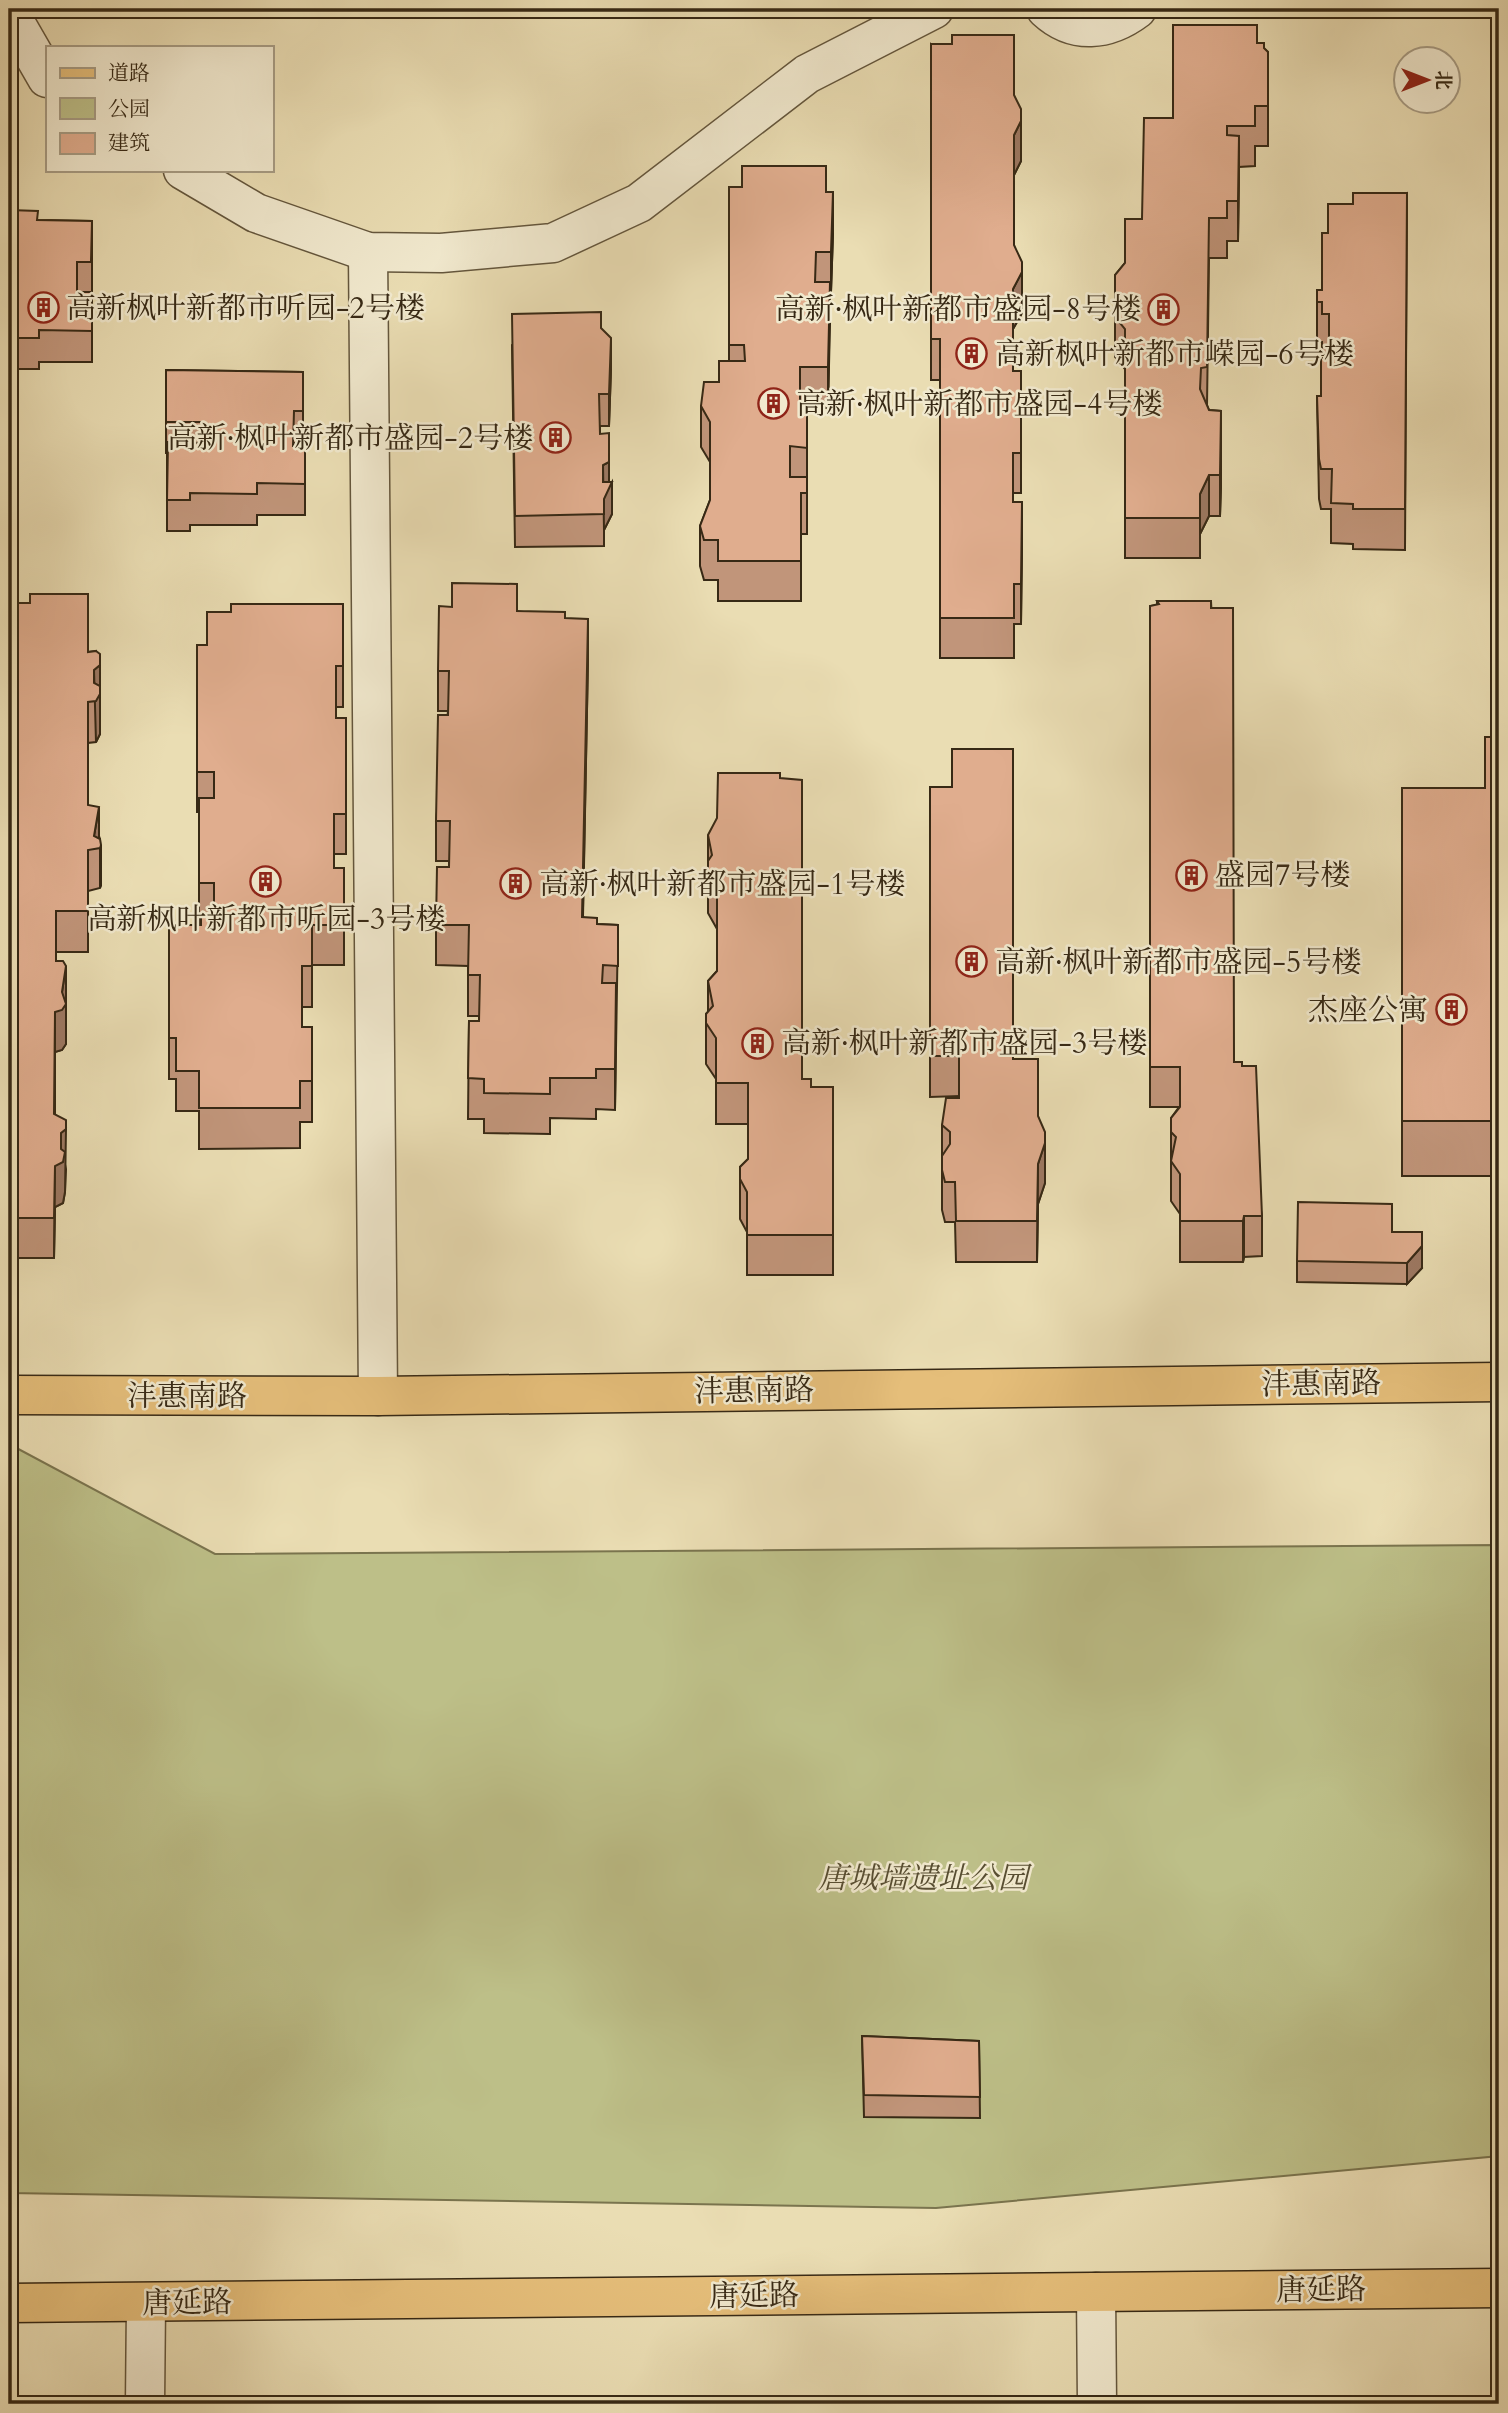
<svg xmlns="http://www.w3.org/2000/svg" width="1508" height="2413" viewBox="0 0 1508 2413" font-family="Cardo,'Noto Serif SC',serif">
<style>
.green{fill:#bdbf88;stroke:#7a744e;stroke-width:2}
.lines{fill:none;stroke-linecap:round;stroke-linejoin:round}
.street-casing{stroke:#64563c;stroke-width:41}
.primary-casing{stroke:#372915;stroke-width:41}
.street{stroke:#f1e9ce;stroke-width:38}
.primary{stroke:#e5be7a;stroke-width:38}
.wall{fill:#c1957a;stroke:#372915;stroke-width:2}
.shaded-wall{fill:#9d7963;stroke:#372915;stroke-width:2}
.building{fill:#e0ad8e;stroke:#372915;stroke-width:2}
.labels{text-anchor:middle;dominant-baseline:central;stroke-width:5;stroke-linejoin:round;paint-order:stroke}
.poi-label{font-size:30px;fill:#372915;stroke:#f1e9ce;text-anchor:start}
.street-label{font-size:30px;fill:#372915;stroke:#f1e9ce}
.park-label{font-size:30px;font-style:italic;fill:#584e32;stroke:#f1e9ce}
</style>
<rect width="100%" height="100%" fill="#eaddb3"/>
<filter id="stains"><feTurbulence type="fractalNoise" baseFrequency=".00286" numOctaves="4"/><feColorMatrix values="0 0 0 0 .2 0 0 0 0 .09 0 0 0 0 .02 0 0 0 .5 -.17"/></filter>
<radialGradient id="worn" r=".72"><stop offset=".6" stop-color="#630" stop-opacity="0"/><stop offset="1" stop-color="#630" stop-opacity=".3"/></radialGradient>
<path class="green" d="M9 1444 215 1554 1499 1545V2156L936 2208 9 2193Z"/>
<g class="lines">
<defs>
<g id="street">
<path d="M1046 9C1074 35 1108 31 1137 9"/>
<path d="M9 12 47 78"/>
<path d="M183 170 256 213 368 252 441 253 553 243 639 203 807 74 934 9"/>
<path d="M368 252 378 1396"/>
<path d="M1096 2292 1097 2404"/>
<path d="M145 2404 146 2304"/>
</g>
<g id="primary">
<path d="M9 1395 378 1396 1499 1382"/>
<path d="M9 2303 1499 2288"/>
</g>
</defs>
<use href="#street" class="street-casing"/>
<use href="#primary" class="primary-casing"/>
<use href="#street" class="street"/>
<use href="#primary" class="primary"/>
</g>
<g class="wall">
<path d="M1257 43 1268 52V146H1255V166L1239 167 1238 241H1227V258H1209L1207 405 1209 410 1221 411V485L1220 516H1209L1200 534V558H1125V369L1115 357V275L1125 263 1142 219 1173 118Z"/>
<path d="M931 44 1014 95 1021 161 1014 175V245L1022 313 1013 329V371H1021V493H1013V502L1022 542 1021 624H1014V658H940V380H931Z"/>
<path d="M729 187 826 192 833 233 831 292H830L828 408H800V415H807V534H801V601H718V580H704L700 566V526L710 500V462L701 447V406L719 382 729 361Z"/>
<path d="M1407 193 1405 550 1353 549V544L1331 543V509H1321L1319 499 1317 396H1321L1329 355H1322V342H1317V290H1322L1328 233 1353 204Z"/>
<path d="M9 210 38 220 92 221V362H39V369H9Z"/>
<path d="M601 328 611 369 609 426H600V434L609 482 612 514 604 530V546L515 547 512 345Z"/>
<path d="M166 370 303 372V443H294V446H305V515H257V525H190V531H167V453H166Z"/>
<path d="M1499 552V1176H1402V788H1485L1499 737Z"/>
<path d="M1157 601H1211L1234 1062 1262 1216V1256L1244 1257 1243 1262H1180V1214L1171 1201V1118L1179 1107H1150V606L1157 605Z"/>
<path d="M9 603 88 652 96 651 100 734 96 742 88 743V805L100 839 101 885 100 888 88 891V952H56V961L66 1044 62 1050 55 1052V1115L66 1169 65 1192 63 1203 55 1207 54 1258H9Z"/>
<path d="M343 604V707H336V718H346V854H334V868H344V965H312V1007H302V1027H312V1122H300V1148L199 1149V1111H176V1079H169V925H201V923H199V812H197V645H207L231 612Z"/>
<path d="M517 611 565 618 588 659 583 917 597 924 618 925 615 1110 596 1109V1119L550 1118V1134L484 1133V1119H468L469 1021H479V1016H468V966L436 965V925L449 867V861H436V821L448 711H438V671Z"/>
<path d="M930 787 1013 1059 1038 1116 1045 1183 1038 1204 1037 1262H956L955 1222H945L942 1210V1125L959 1096 930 1097Z"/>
<path d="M708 835 802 1079 811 1087H833V1275H747V1232L740 1219V1167L748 1159V1124H716V1079L706 1064V1014L708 1012V981L717 971V929L708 913Z"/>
<path d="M1392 1232 1422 1268 1407 1284 1297 1282V1261Z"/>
<path d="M862 2036 979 2041 980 2118 864 2117Z"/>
</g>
<g class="shaded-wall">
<path d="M1021 121V161L1014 175V135Z"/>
<path d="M1239 136V176L1238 241V201Z"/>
<path d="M833 192V233L831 292V252Z"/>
<path d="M1022 272V313L1013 329V289Z"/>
<path d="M830 282V323L828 408V367Z"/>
<path d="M611 338V369L609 426V394Z"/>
<path d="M1221 444V485L1220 516V475Z"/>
<path d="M609 462V487L612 482V514L604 530 603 465Z"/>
<path d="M1209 475V516L1200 534V494Z"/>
<path d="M1022 502V542L1021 624V584Z"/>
<path d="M588 619V659L582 958V917Z"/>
<path d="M100 665V734L96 742 94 670Z"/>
<path d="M99 807V848L94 836Z"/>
<path d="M101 845V885L100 888V848Z"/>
<path d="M66 966V1044L62 1050 55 1052V1012L62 992Z"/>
<path d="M616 983V1023L615 1110V1069Z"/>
<path d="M66 1129 65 1192 63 1203 55 1207 54 1258 55 1166 61 1133Z"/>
<path d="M1045 1143V1183L1038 1204 1037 1262 1038 1164Z"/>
<path d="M1244 1216V1257L1243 1262V1221Z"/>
<path d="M1422 1246V1268L1407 1284V1263Z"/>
</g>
<g class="building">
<path d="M1173 25H1257V43H1264V48L1268 52V106H1255V126H1227V135L1239 136 1238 201H1227V218H1209L1207 367 1201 368 1200 389 1209 410 1221 411 1220 475H1209L1200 494V518H1125V329L1115 317V275L1125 263V219H1142L1144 118H1173Z"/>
<path d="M952 35H1014V95L1021 109V121L1014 135V245L1022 262V272L1013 289V371H1021V453H1013V502H1022L1021 584H1014V618H940V339H931V44H952Z"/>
<path d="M742 166H826V192H833L831 252H816L815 282H830L828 367H800V415H807V448L790 446V477H807V493H801V561H718V540H704L700 526 710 500V422L701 406 704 382H719V361H745L744 345H729V187H742Z"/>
<path d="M1353 193H1407L1405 509H1353V504L1331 503 1332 469H1321L1319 459 1317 396H1321V358H1329V314H1322V302H1317V290H1322V233H1328V204H1353Z"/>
<path d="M9 210 38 211 37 220 92 221 91 262H77V292H92V331L39 330V338H9Z"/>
<path d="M601 312V328L611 338 609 394H599L600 434 609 433V462L603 465V482H612L604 499V514L515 516 512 314Z"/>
<path d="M166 370 303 372V411H294L293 446H305V484L257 483V494L190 493V500H167L168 442 203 443V422H166Z"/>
<path d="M1499 552V1121H1402V788H1485V737H1499Z"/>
<path d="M452 583 517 584V611L565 612V618L588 619 582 917 597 918V924L618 925V966L603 965 602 983H616L615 1069H596V1078H550V1094L484 1093V1079L468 1078 469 1021H479L480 975H468L469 925H436L437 867H449L450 821H436L438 715H448L449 671H438L439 606 452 607Z"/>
<path d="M30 594H88V652L96 651 100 654V665L94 670V683L100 686V694L96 701 88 702V805L99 807 94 836 100 839 101 845 100 848 88 850V911H56V961H63L66 966 62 992 66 1004 62 1010 55 1012 54 1114 66 1120V1129L61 1133V1149L65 1152 63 1162 55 1166 54 1218H9V904H11V873H9V603H30Z"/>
<path d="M1157 601H1211V608H1233L1234 1062H1242V1066H1256L1262 1216H1244L1243 1221H1180V1174L1171 1161 1176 1137 1171 1132V1118L1180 1107V1067H1150V606L1159 604Z"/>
<path d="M231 604H343V666H336V718H346V814H334V868H344V925H312V966H302V1027H312V1081H300V1108H199V1071H176V1038H169V925H201V916H214V883H199V798H214V772H197V645H207V612H231Z"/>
<path d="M952 749H1013V1059H1038V1116L1045 1132V1143L1038 1164 1037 1221H956L955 1182H945L942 1170V1156L950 1144V1132L942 1125 946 1098H959V1056H930V787H952Z"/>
<path d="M718 773H780V778L802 780V1079H811V1087H833V1235H747V1192L740 1179V1167L748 1159V1083H716V1038L706 1023V1014L713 1006 708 981 717 971V889L708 872V861L712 855 708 835 717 818Z"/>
<path d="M1298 1202 1392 1204V1232H1422V1246L1407 1263 1297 1261Z"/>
<path d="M862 2036 979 2041 980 2097 864 2095Z"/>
</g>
<defs>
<symbol id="building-ring" viewBox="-11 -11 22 22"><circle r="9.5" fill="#f1e9ce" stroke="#8f2418" stroke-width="1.5"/><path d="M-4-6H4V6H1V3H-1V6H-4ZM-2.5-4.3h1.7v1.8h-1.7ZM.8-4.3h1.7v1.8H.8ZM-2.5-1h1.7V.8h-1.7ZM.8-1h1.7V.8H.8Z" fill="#8f2418"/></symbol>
</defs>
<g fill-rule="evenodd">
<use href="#building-ring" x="26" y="290" width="35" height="35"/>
<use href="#building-ring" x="1146" y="292" width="35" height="35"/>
<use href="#building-ring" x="954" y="336" width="35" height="35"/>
<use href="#building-ring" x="756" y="386" width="35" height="35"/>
<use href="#building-ring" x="538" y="420" width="35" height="35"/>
<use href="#building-ring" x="1174" y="858" width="35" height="35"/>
<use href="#building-ring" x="248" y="864" width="35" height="35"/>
<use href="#building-ring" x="498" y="866" width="35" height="35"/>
<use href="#building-ring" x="954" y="944" width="35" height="35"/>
<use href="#building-ring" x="1434" y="992" width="35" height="35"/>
<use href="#building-ring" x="740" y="1026" width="35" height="35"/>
</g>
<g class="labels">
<g class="poi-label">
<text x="66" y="308">高新枫叶新都市听园-2号楼</text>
<text x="1141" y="309" text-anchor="end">高新·枫叶新都市盛园-8号楼</text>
<text x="995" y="354">高新枫叶新都市嵘园-6号楼</text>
<text x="796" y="404">高新·枫叶新都市盛园-4号楼</text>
<text x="533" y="438" text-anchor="end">高新·枫叶新都市盛园-2号楼</text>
<text x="1215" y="875">盛园7号楼</text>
<text x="539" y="884">高新·枫叶新都市盛园-1号楼</text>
<text x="266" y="919" text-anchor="middle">高新枫叶新都市听园-3号楼</text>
<text x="995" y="962">高新·枫叶新都市盛园-5号楼</text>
<text x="1428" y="1010" text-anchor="end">杰座公寓</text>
<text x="781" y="1043">高新·枫叶新都市盛园-3号楼</text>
</g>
<g class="street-label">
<text transform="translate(1321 1384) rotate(-1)">沣惠南路</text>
<text transform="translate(754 1391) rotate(-1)">沣惠南路</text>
<text x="187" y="1396">沣惠南路</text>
<text transform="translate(1321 2290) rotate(-1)">唐延路</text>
<text transform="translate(754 2296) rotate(-1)">唐延路</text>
<text transform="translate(187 2303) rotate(-1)">唐延路</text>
</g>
<g class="park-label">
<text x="923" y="1878">唐城墙遗址公园</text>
</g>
</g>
<rect width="1508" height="2413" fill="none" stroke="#eaddb3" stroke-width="35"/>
<rect x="10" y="10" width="1487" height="2392" fill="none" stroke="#372915" stroke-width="3.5"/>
<rect x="18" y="18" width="1473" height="2378" fill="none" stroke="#372915" stroke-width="2"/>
<rect x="46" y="46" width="228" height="126" fill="#f1e9ce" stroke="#a79c84" stroke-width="2"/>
<rect x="60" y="68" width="35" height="10" fill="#e5be7a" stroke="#a79c84" stroke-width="2"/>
<text x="108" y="80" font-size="21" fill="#372915">道路</text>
<rect x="60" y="98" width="35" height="21" fill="#bdbf88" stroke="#a79c84" stroke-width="2"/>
<text x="108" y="116" font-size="21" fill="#372915">公园</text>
<rect x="60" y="133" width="35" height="21" fill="#e0ad8e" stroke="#a79c84" stroke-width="2"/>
<text x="108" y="150" font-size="21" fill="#372915">建筑</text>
<g transform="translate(1427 80) rotate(90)"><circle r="33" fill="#f1e9ce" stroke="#a79c84" stroke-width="2"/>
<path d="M0-5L12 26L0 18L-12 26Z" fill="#8f2418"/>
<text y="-10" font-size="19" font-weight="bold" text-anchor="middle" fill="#372915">北</text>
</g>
<rect width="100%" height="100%" filter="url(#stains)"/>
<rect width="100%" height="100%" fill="url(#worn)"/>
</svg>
